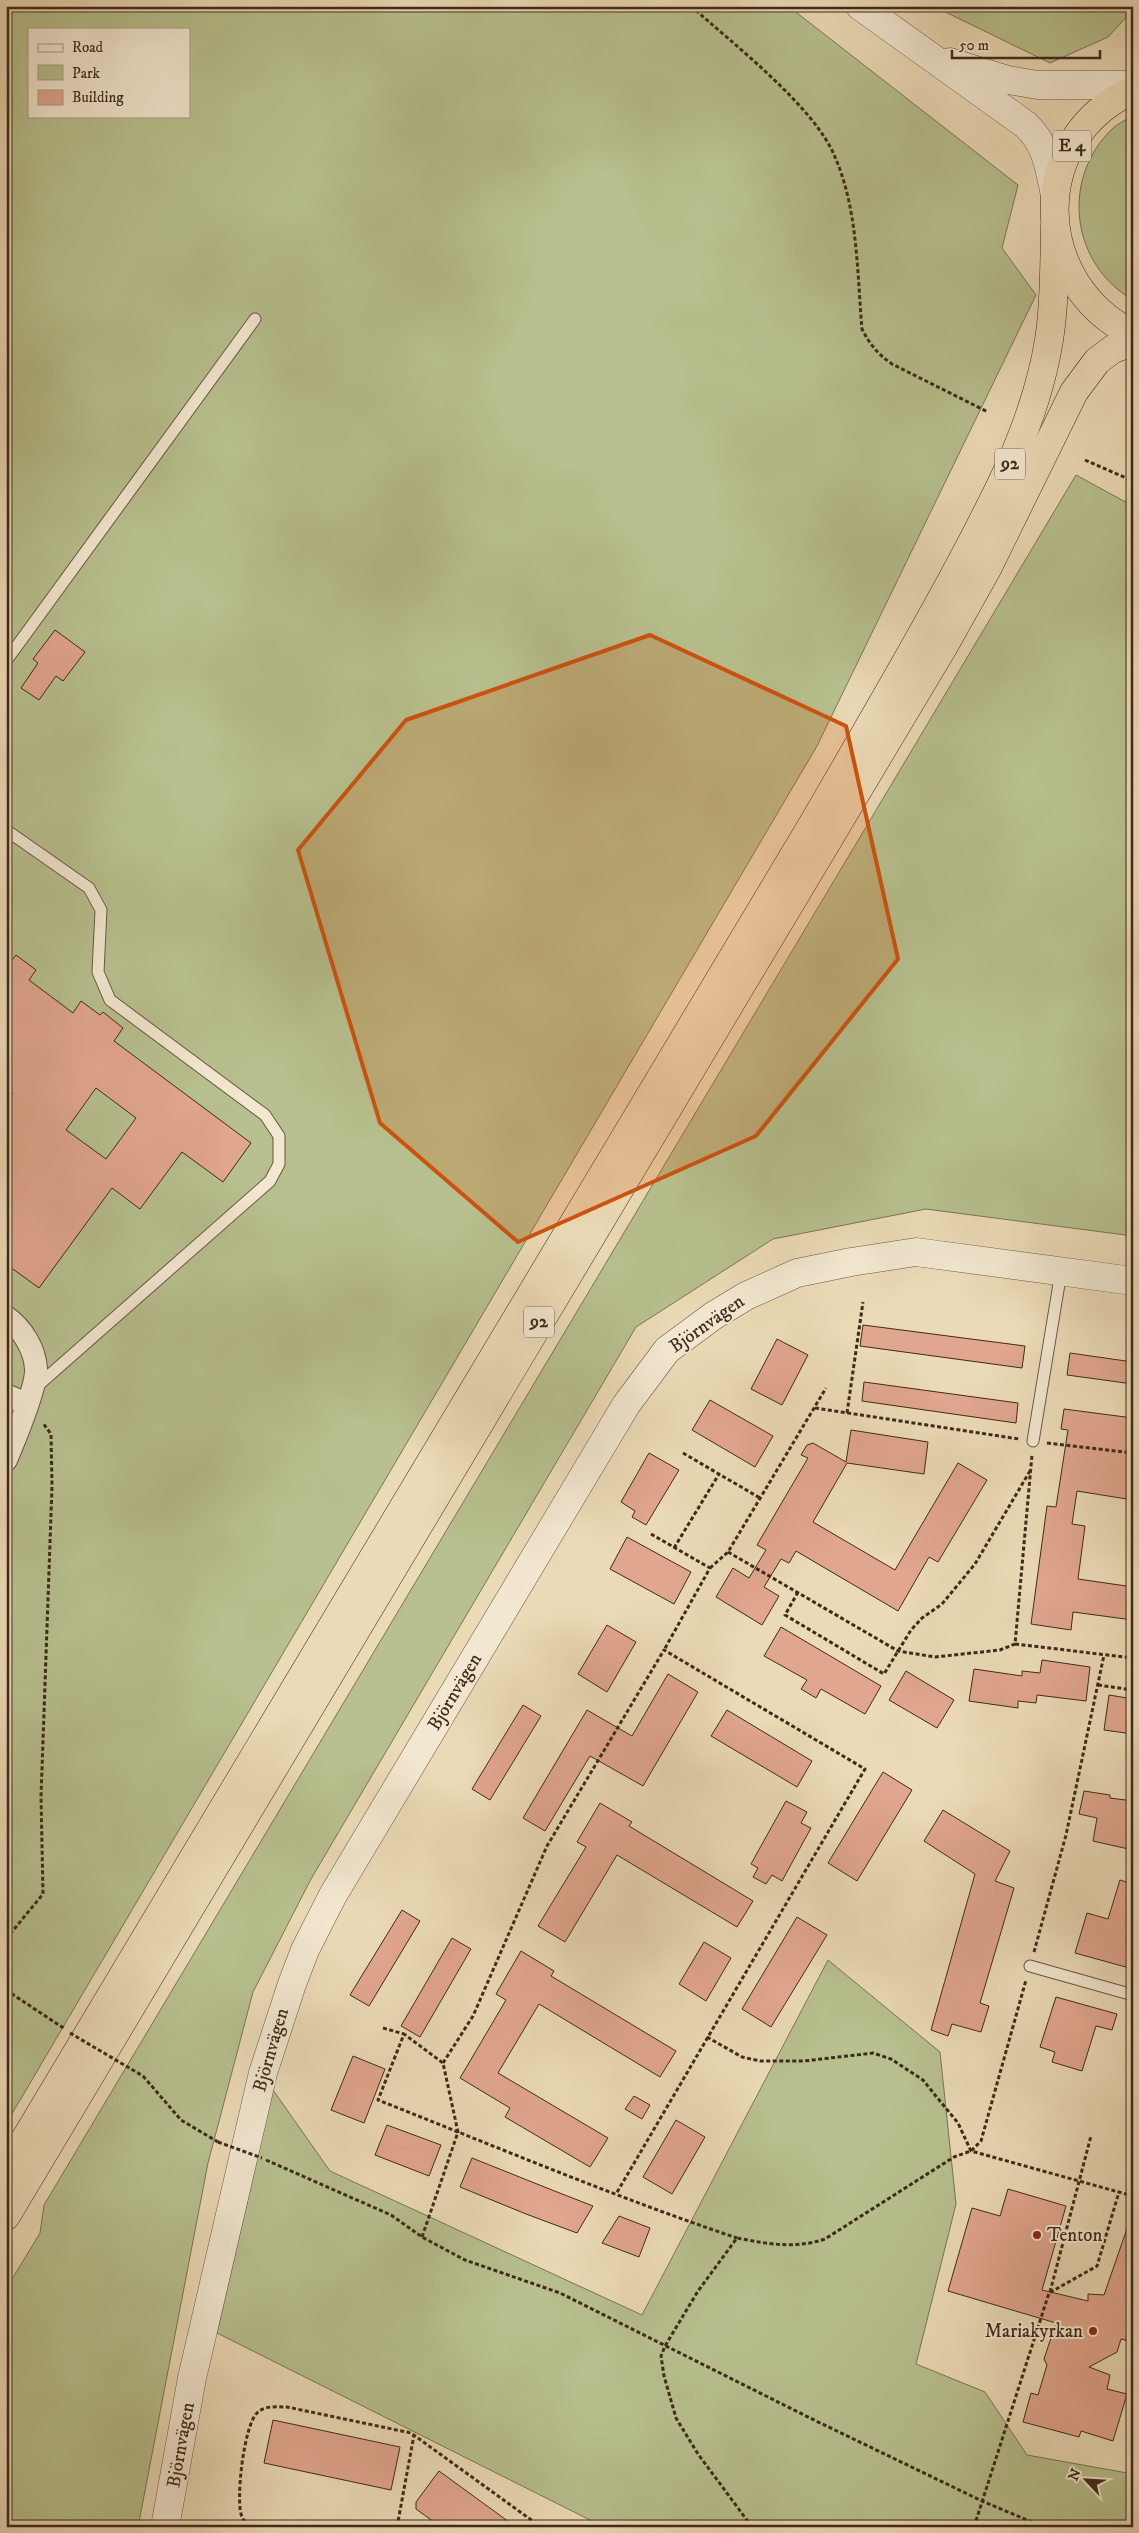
<svg xmlns="http://www.w3.org/2000/svg" width="1139" height="2533" viewBox="0 0 1139 2533" font-family="'IM FELL DW Pica',serif">
<style>
.green{fill:#b7c08e;stroke:#7a7554;fill-rule:evenodd}
.building{fill:#e1a68e;stroke:#3e2a1a;fill-rule:evenodd}
.lines{fill:none;stroke-linecap:round;stroke-linejoin:round}
.service-casing{stroke:#695641;stroke-width:13}
.minor-casing{stroke:#695641;stroke-width:24}
.tertiary-casing{stroke:#695641;stroke-width:29}
.trunk-casing{stroke:#3e2a1a;stroke-width:29}
.path{stroke:#3e2a1a;stroke-width:3;stroke-dasharray:4 2.5;stroke-linecap:butt}
.service{stroke:#f2e7d0;stroke-width:11}
.minor{stroke:#f2e7d0;stroke-width:22}
.tertiary{stroke:#f2e7d0;stroke-width:28}
.trunk{stroke:#ebdab6;stroke-width:28}
.path-bridge{stroke:#3e2a1a;stroke-width:3;stroke-dasharray:4 2.5;stroke-linecap:butt}
.marked{fill:#ce520e;fill-opacity:0.2;stroke:#ce520e;stroke-width:4;stroke-linejoin:round}
.poi-dot{fill:#8f2418;stroke:#f2e7d0;stroke-width:2}
.labels{text-anchor:middle;dominant-baseline:central;stroke-width:4;stroke-linejoin:round;paint-order:stroke}
.shield{fill:#f2e7d0;stroke:#746351;stroke-width:1}
.shield-label{font-size:18px;font-weight:bold;fill:#3e2a1a}
.street-label{font-size:19px;fill:#3e2a1a;stroke:#f2e7d0}
.poi-label{font-size:19px;fill:#3e2a1a;stroke:#f2e7d0;text-anchor:start}
</style>
<rect width="100%" height="100%" fill="#ebdab6"/>
<filter id="stains"><feTurbulence type="fractalNoise" baseFrequency=".004" numOctaves="4"/><feColorMatrix values="0 0 0 0 .2 0 0 0 0 .09 0 0 0 0 .02 0 0 0 .5 -.17"/></filter>
<radialGradient id="worn" r=".72"><stop offset=".6" stop-color="#630" stop-opacity="0"/><stop offset="1" stop-color="#630" stop-opacity=".3"/></radialGradient>
<g class="green">
<path d="M6 6H788L1018 185 1002 248 1036 295 817 746 6 2124ZM29 29H189V116H29Z"/>
<path d="M933 6H1133V10L1108 37 1050 63Z"/>
<path d="M1133 115V300C1072 265 1060 181 1111 130 1117 124 1126 120 1133 115Z"/>
<path d="M1076 475 1133 506V1236L926 1209 773 1239 636 1327 311 1879 253 1992 208 2163 138 2527H6V2289L40 2233 44 2205Z"/>
<path d="M828 1960 940 2052 956 2204 916 2364 985 2392 1027 2455 1133 2474V2509L1128 2527H604L217 2333 273 2090 330 2171 642 2315Z"/>
</g>
<g class="building">
<path d="M55 630 85 652 63 681 56 676 39 700 21 688 38 663 33 659Z"/>
<path d="M16 955 36 970 29 980 73 1013 81 1001 100 1015 103 1012 123 1028 114 1041 251 1143 223 1182 182 1152 140 1209 112 1188 39 1288 6 1264V1102L13 1093 6 1089V968ZM96 1088 136 1118 106 1159 66 1130Z"/>
<path d="M863 1325 1025 1346 1022 1368 860 1346Z"/>
<path d="M777 1339 808 1355 782 1405 751 1389Z"/>
<path d="M1070 1353 1133 1362V1384L1067 1375Z"/>
<path d="M864 1382 1018 1403 1016 1423 862 1401Z"/>
<path d="M710 1400 773 1436 755 1467 692 1430Z"/>
<path d="M1064 1409 1133 1418V1500L1077 1491 1072 1524 1085 1526 1078 1579 1133 1587V1620L1073 1612 1071 1630 1031 1624 1047 1506 1056 1507 1068 1430 1061 1429Z"/>
<path d="M851 1430 928 1442 924 1474 847 1463 813 1522 895 1570 958 1463 987 1480 938 1562 929 1557 898 1611 796 1551 789 1563 781 1559 764 1587 779 1596 762 1625 716 1597 733 1568 749 1578 766 1550 757 1545 808 1458 801 1455 807 1445 813 1443 846 1462Z"/>
<path d="M649 1453 679 1470 646 1525 632 1517 635 1511 621 1502Z"/>
<path d="M627 1537 691 1572 674 1604 610 1569Z"/>
<path d="M607 1625 636 1642 607 1692 578 1674Z"/>
<path d="M781 1627 881 1686 865 1714 821 1689 816 1698 801 1689 807 1680 764 1656Z"/>
<path d="M1042 1660 1090 1667 1086 1701 1037 1695 1036 1703 1018 1701V1708L969 1701 974 1669 1022 1676V1671L1040 1673Z"/>
<path d="M906 1671 954 1700 937 1728 889 1700Z"/>
<path d="M668 1674 698 1692 643 1786 590 1756 545 1831 523 1818 587 1710 632 1736Z"/>
<path d="M1109 1695 1133 1699V1734L1104 1730Z"/>
<path d="M523 1705 541 1716 490 1800 472 1789Z"/>
<path d="M727 1710 812 1761 797 1787 711 1736Z"/>
<path d="M883 1772 912 1790 857 1881 828 1863Z"/>
<path d="M1084 1791 1110 1795V1798L1133 1801V1850L1093 1841 1097 1818 1079 1814Z"/>
<path d="M786 1801 807 1812 801 1823 811 1828 782 1881 772 1875 766 1884 753 1877 758 1868 751 1864Z"/>
<path d="M600 1803 632 1822 629 1826 753 1901 737 1927 617 1855 565 1942 538 1926 586 1847 577 1842Z"/>
<path d="M943 1810 1010 1851 995 1881 1014 1888 980 2003 989 2006 981 2032 952 2024 948 2036 931 2030 975 1874 924 1841Z"/>
<path d="M1120 1880 1133 1884V1969L1075 1953 1087 1913 1108 1919Z"/>
<path d="M402 1910 420 1921 369 2006 350 1995Z"/>
<path d="M797 1917 827 1935 771 2027 742 2009Z"/>
<path d="M452 1938 471 1949 420 2037 401 2026Z"/>
<path d="M704 1942 731 1958 706 2001 679 1984Z"/>
<path d="M521 1951 554 1971 551 1976 676 2051 660 2077 539 2004 498 2073 608 2138 590 2167 505 2117 510 2108 460 2078 506 2000 496 1994Z"/>
<path d="M1056 1997 1117 2014 1112 2030 1096 2026 1082 2071 1052 2062 1055 2052 1040 2047Z"/>
<path d="M353 2056 385 2069 364 2123 331 2110Z"/>
<path d="M634 2096 650 2105 642 2119 625 2109Z"/>
<path d="M676 2120 705 2137 672 2194 643 2177Z"/>
<path d="M387 2125 441 2145 429 2176 375 2155Z"/>
<path d="M472 2158 552 2190 593 2206 577 2233 526 2214 460 2187Z"/>
<path d="M1008 2189 1066 2206 1042 2290 1088 2301V2294L1104 2295 1130 2220 1133 2221V2342L1121 2339 1117 2352 1089 2367 1110 2375 1107 2389 1127 2394 1113 2441 1081 2431 1079 2437 1023 2422 1031 2393 1038 2395 1047 2365 1044 2359 1056 2323 948 2291 972 2208 1000 2216Z"/>
<path d="M619 2216 650 2228 639 2257 602 2243Z"/>
<path d="M273 2420 400 2447 391 2490 264 2463Z"/>
<path d="M439 2471 516 2527H441L416 2509V2502Z"/>
</g>
<g class="lines">
<defs>
<g id="service">
<path d="M6 661 255 319"/>
<path d="M6 830 89 888 101 910 98 972 110 1000 265 1115 279 1136V1164L270 1181 36 1387"/>
<path d="M1033 1441 1061 1272"/>
<path d="M1030 1966 1133 1995"/>
</g>
<g id="minor">
<path d="M6 1317C22 1328 35 1349 36 1369 37 1386 14 1441 6 1460"/>
<path d="M6 1395 26 1404"/>
</g>
<g id="tertiary">
<path d="M860 6 1026 125C1047 145 1049 168 1055 195"/>
<path d="M950 62 1008 80 1038 85H1133"/>
<path d="M165 2527 192 2378 263 2073 292 1984 305 1950 333 1895 626 1405 667 1350 713 1316 746 1296 797 1273 851 1262 916 1252 1133 1281"/>
</g>
<g id="trunk">
<path d="M1133 90C1026 138 1031 284 1133 334"/>
<path d="M6 2171 808 832C855 751 903 670 948 587 990 509 1035 428 1049 340 1055 303 1054 264 1055 227"/>
<path d="M6 2216 945 644 987 569 1074 392 1097 361 1113 349 1133 342"/>
</g>
</defs>
<use href="#service" class="service-casing"/>
<use href="#minor" class="minor-casing"/>
<use href="#tertiary" class="tertiary-casing"/>
<use href="#trunk" class="trunk-casing"/>
<g class="path">
<path d="M691 6C732 43 815 107 835 157 858 210 857 272 862 329 870 345 878 354 892 364L988 412"/>
<path d="M1085 460 1133 481"/>
<path d="M815 1408 1019 1439"/>
<path d="M847 1413 863 1302"/>
<path d="M1047 1443 1133 1453"/>
<path d="M683 1453 760 1498"/>
<path d="M651 1534 710 1568 664 1650"/>
<path d="M674 1548 719 1474"/>
<path d="M728 1552 898 1651 935 1657 1000 1650 1015 1644 1032 1455"/>
<path d="M710 1568 728 1552 826 1388"/>
<path d="M798 1592 785 1615 884 1674 911 1630 922 1618 942 1604 975 1564 1030 1471"/>
<path d="M1015 1644 1133 1658"/>
<path d="M1098 1685 1133 1690"/>
<path d="M6 1939 43 1894 41 1797 52 1486 51 1434 43 1423"/>
<path d="M1034 1952 1066 1835 1104 1655"/>
<path d="M6 1990 65 2029"/>
<path d="M383 2028 404 2034"/>
<path d="M707 2037 742 2057 760 2061H804L873 2053 891 2059 923 2080 935 2095 958 2123 971 2151 1133 2196"/>
<path d="M443 2063 473 2016 547 1846 664 1650 865 1769 616 2194"/>
<path d="M143 2076 181 2120 218 2142"/>
<path d="M266 2160 391 2215 422 2237 465 2260 560 2293 810 2418 982 2501 1044 2527"/>
<path d="M422 2237 458 2132 443 2063 404 2034 378 2100C497 2147 615 2197 737 2238"/>
<path d="M1050 2292 1091 2136"/>
<path d="M249 2527C247 2524 244 2521 242 2517 235 2502 244 2425 257 2413 265 2405 277 2407 287 2407L411 2433 541 2527"/>
<path d="M397 2527 414 2435"/>
<path d="M752 2527 698 2454 676 2418 664 2376 661 2356 665 2346 698 2291 737 2238C768 2244 795 2249 825 2239L954 2157 971 2151 981 2141 1026 1980"/>
<path d="M974 2527 1049 2293 1097 2266 1119 2192"/>
</g>
<use href="#service" class="service"/>
<use href="#minor" class="minor"/>
<use href="#tertiary" class="tertiary"/>
<use href="#trunk" class="trunk"/>
<g class="path-bridge">
<path d="M70 2033 143 2076"/>
<path d="M218 2142 262 2158"/>
</g>
</g>
<path class="marked" d="M650 635 846 726 898 959 756 1136 518 1242 380 1123 298 850 406 720Z"/>
<g class="poi-dot">
<circle cx="1037" cy="2235" r="5"/>
<circle cx="1093" cy="2331" r="5"/>
</g>
<g class="labels">
<g class="shield">
<rect x="1053" y="130.5" width="38" height="31" rx="4"/>
<rect x="995" y="448.5" width="30" height="31" rx="4"/>
<rect x="524" y="1306.5" width="30" height="31" rx="4"/>
</g>
<g class="shield-label">
<text x="1072" y="146">E 4</text>
<text x="1010" y="464">92</text>
<text x="539" y="1322">92</text>
</g>
<g class="street-label">
<text transform="translate(707 1324) rotate(-35)">Björnvägen</text>
<text transform="translate(455 1692) rotate(-59)">Björnvägen</text>
<text transform="translate(271 2050) rotate(-74)">Björnvägen</text>
<text transform="translate(181 2445) rotate(-80)">Björnvägen</text>
</g>
<g class="poi-label">
<text x="1047" y="2235">Tenton</text>
<text x="1083" y="2331" text-anchor="end">Mariakyrkan</text>
</g>
</g>
<rect width="1139" height="2533" fill="none" stroke="#ebdab6" stroke-width="25"/>
<rect x="8" y="8" width="1124" height="2518" fill="none" stroke="#3e2a1a" stroke-width="2.5"/>
<rect x="12" y="12" width="1114" height="2508" fill="none" stroke="#3e2a1a"/>
<rect x="28" y="28" width="162" height="90" fill="#f2e7d0" stroke="#aa9b87"/>
<rect x="38" y="44" width="25" height="8" fill="#f2e7d0" stroke="#aa9b87"/>
<text x="72" y="52" font-size="15" fill="#3e2a1a">Road</text>
<rect x="38" y="65" width="25" height="15" fill="#b7c08e" stroke="#aa9b87"/>
<text x="72" y="78" font-size="15" fill="#3e2a1a">Park</text>
<rect x="38" y="90" width="25" height="15" fill="#e1a68e" stroke="#aa9b87"/>
<text x="72" y="102" font-size="15" fill="#3e2a1a">Building</text>
<g transform="translate(1086 2480) rotate(295)" stroke="#f2e7d0" stroke-width="4" paint-order="stroke">
<path d="M0-4L9 19L0 12L-9 19Z" fill="#3e2a1a"/>
<text y="-8" font-size="14" font-weight="bold" text-anchor="middle" fill="#3e2a1a">N</text>
</g>
<path d="M952 50v8h148v-8" fill="none" stroke="#3e2a1a" stroke-width="2.5"/>
<text x="959" y="50" font-size="15" fill="#3e2a1a" stroke="#f2e7d0" stroke-width="4" paint-order="stroke">50 m</text>
<rect width="100%" height="100%" filter="url(#stains)"/>
<rect width="100%" height="100%" fill="url(#worn)"/>
</svg>
